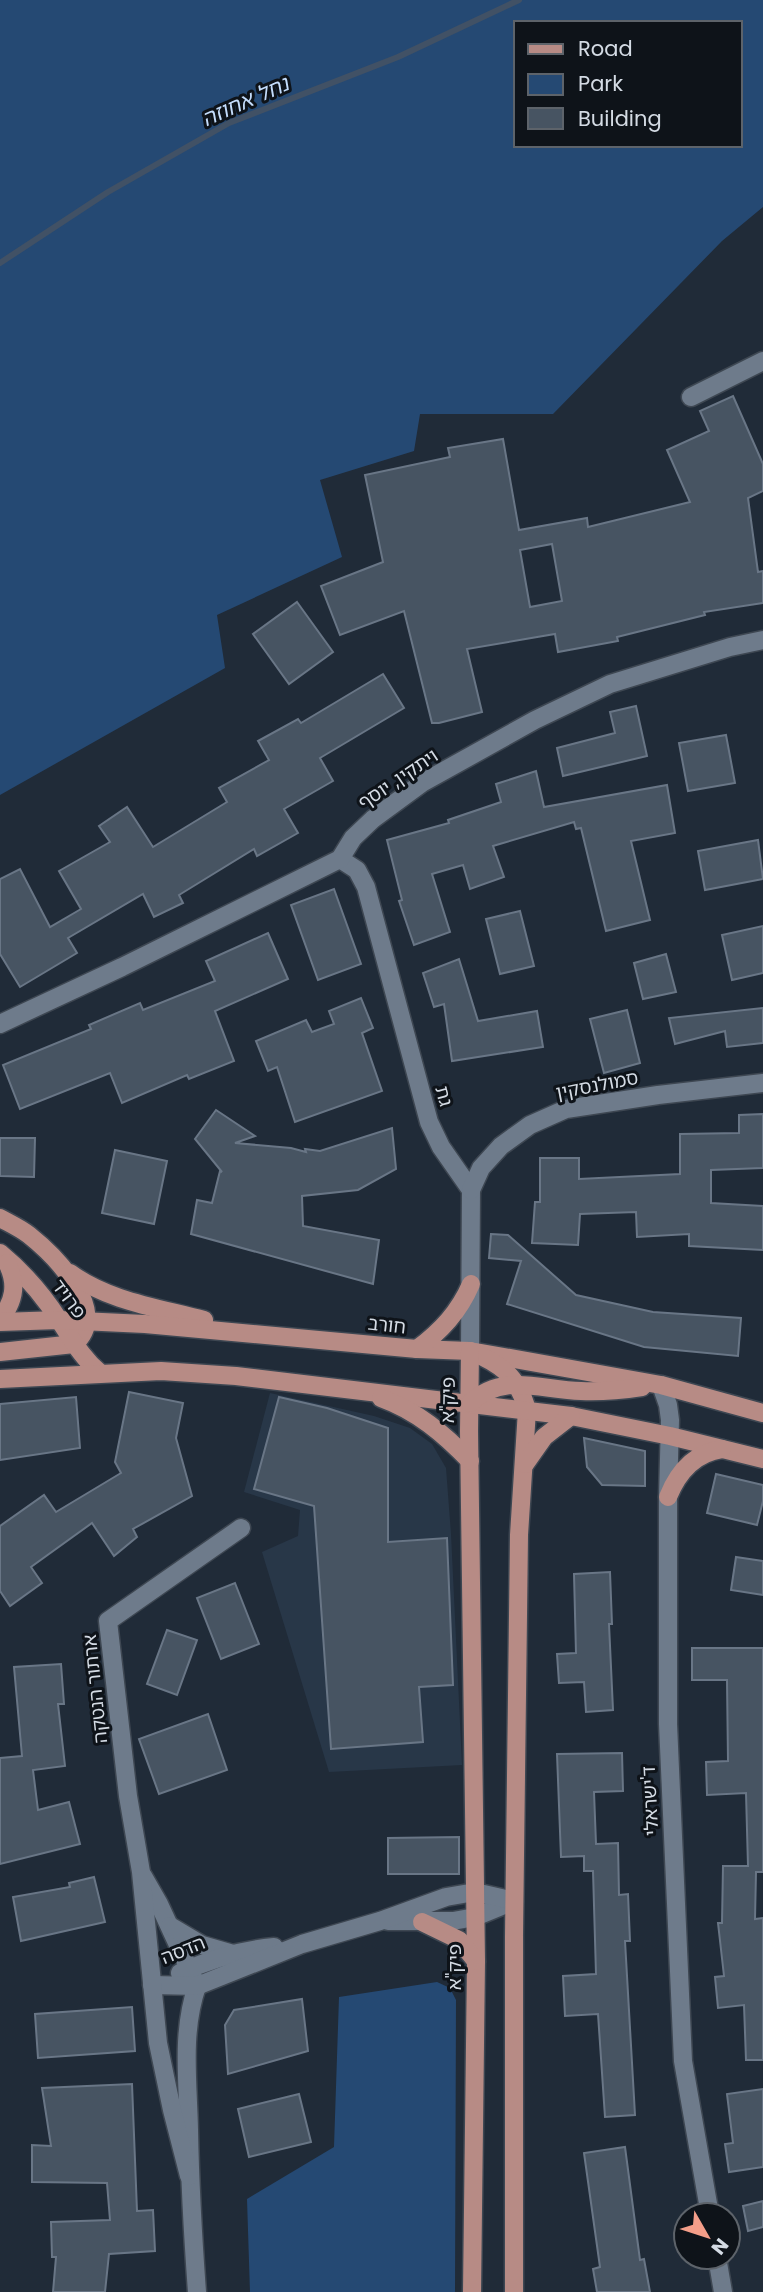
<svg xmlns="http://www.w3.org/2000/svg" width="763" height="2292" viewBox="0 0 763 2292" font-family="Poppins,'Noto Sans Hebrew',sans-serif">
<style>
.built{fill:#283748}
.green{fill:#254973;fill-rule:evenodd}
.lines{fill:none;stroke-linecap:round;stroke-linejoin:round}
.stream{stroke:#415165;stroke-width:6}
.building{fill:#475462;stroke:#697686;stroke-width:2;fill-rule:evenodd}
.minor-casing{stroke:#3e4752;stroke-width:21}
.major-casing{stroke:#3e4752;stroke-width:21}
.minor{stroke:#6e7b8b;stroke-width:18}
.major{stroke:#b78b85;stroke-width:18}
.labels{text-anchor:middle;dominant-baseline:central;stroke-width:6;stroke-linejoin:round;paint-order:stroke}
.street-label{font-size:19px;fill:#d4dbe4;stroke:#0e1319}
.water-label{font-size:21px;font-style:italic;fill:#c4ddfc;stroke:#0e1319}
</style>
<rect width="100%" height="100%" fill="#202b38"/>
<path class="built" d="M270 1393 374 1416 410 1428 432 1444 446 1468 451 1534 462 1765 329 1772 262 1552 298 1536 300 1510 244 1492Z"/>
<g class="green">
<path d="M0 0H763V207L722 241 553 414H420L414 451 320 480 342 557 217 615 225 668 0 795ZM516 23H740V145H516Z"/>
<path d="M437 1982 450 1988 456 2000 455 2292H250L247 2199 334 2147 339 1997Z"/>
</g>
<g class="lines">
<path class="stream" d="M0 263 108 192 229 123 398 57 519 0"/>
</g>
<g class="building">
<path d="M733 396 763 464V491L748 498 758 572 763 571V603L704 612 705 615 617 637 618 641 558 652 555 634 467 649 482 712 439 723H432L404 611 340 635 321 586 383 562 365 475 450 457 448 448 503 439 519 530 587 518 588 527 690 502 667 450 709 431 700 411ZM552 544 562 601 530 607 520 550Z"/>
<path d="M297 602 333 652 289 684 253 634Z"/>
<path d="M383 674 404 708 320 758 333 781 284 809 298 833 257 856 254 849 179 895 183 903 154 917 143 894 68 938 77 953 20 987 0 954V879L20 869 50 927 81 909 59 871 110 842 99 826 127 807 153 847 227 802 219 788 269 760 258 741 298 719 301 723Z"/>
<path d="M636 706 647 756 563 776 557 748 615 733 610 712Z"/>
<path d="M726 735 735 783 688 791 679 743Z"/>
<path d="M536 771 544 807 667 785 675 833 631 841 650 920 606 931 581 828 576 829 574 822 493 846 504 877 470 889 463 865 432 874 450 932 414 945 399 901 402 900 387 840 449 823 448 820 501 802 496 784Z"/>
<path d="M758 840 763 879 705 890 698 851Z"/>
<path d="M334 889 361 964 318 980 291 905Z"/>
<path d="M520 911 534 966 500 974 486 919Z"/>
<path d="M763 926V973L732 980 722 935Z"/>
<path d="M268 933 288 979 215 1011 234 1061 189 1079 187 1075 122 1103 110 1073 20 1109 3 1065 91 1029 89 1025 140 1003 143 1010 215 981 206 961Z"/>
<path d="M666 954 676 992 643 999 634 963Z"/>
<path d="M459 959 478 1021 537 1011 543 1047 452 1061 444 1004 434 1007 423 973Z"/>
<path d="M361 998 373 1028 362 1033 382 1091 295 1122 277 1067 268 1071 256 1041 306 1020 312 1032 334 1024 329 1011Z"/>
<path d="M763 1008V1043L727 1047 725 1031 675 1044 669 1018Z"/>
<path d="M627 1010 640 1063 604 1073 590 1019Z"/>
<path d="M216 1110 255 1136 235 1143 291 1148 306 1152 305 1149 320 1151 392 1128 396 1169 358 1190 302 1196 303 1226 379 1240 373 1284 191 1234 197 1200 212 1203 220 1171 222 1172 195 1139Z"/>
<path d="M763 1114V1168L711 1170V1203L763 1206V1250L689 1246V1234L637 1237 636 1212 580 1214 578 1245 532 1243 535 1202H540V1158H579V1179L680 1174V1134L739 1133V1115Z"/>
<path d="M0 1138H35L34 1177 0 1176Z"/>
<path d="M115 1150 167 1161 154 1224 102 1213Z"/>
<path d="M491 1234 508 1235 576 1295 653 1312 741 1318 738 1356 644 1347 507 1304 521 1261 489 1258Z"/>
<path d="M129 1392 183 1403 176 1438 192 1496 133 1529 137 1537 114 1556 92 1523 31 1567 42 1583 10 1606 0 1591V1526L44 1495 56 1512 121 1473 115 1462Z"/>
<path d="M76 1397 80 1448 0 1460V1404Z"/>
<path d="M279 1397 327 1408 388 1428V1542L447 1538 453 1685 419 1687 423 1742 331 1749 314 1506 254 1489Z"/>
<path d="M584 1438 645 1451V1486L602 1485 587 1467Z"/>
<path d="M716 1474 763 1485V1501L757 1525 707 1513Z"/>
<path d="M736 1557 763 1561V1595L731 1590Z"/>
<path d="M610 1572 612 1624H609L613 1710 586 1712 584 1682 559 1683 557 1654 576 1653 574 1574Z"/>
<path d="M235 1583 259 1644 221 1659 197 1598Z"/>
<path d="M167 1630 197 1640 177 1695 147 1684Z"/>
<path d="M692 1648H763V1872H756L755 1919 763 1918V2060H746L744 2005 718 2008 715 1977 724 1976 718 1923H722L723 1866H748L746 1793 707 1795 706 1762 728 1761 727 1680H692Z"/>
<path d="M61 1664 64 1704H58L65 1766 33 1770 38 1810 69 1802 80 1844 0 1864V1758L22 1756 14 1667Z"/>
<path d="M208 1714 227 1770 159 1794 139 1739Z"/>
<path d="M622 1753 623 1791 594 1792 596 1844 618 1843 619 1895 628 1894 630 1941H625L635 2115 605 2117 598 2014 565 2016 563 1976 596 1974 593 1871H584V1856L561 1857 557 1754Z"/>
<path d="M459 1837V1874H388V1838Z"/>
<path d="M94 1877 105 1922 21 1941 13 1897 70 1887 69 1883Z"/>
<path d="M302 1999 308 2051 228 2074 225 2025 234 2010Z"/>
<path d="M132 2007 135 2051 38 2058 35 2014Z"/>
<path d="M132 2084 137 2211 153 2210 155 2251 109 2254 105 2292H53L56 2257H52L51 2222 110 2220 107 2183 32 2182V2145L51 2146 42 2088Z"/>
<path d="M763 2089V2167L729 2172 725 2144 733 2143 727 2094Z"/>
<path d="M299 2094 311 2142 249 2157 238 2109Z"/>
<path d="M625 2147 640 2260 644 2259 650 2292H597L593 2269 600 2267 584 2153Z"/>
<path d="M763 2201V2227L748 2231 743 2206Z"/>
</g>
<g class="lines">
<defs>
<g id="minor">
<path d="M691 397 763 361"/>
<path d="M340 859 357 870 366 887 429 1122 441 1147 471 1190 470 1351"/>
<path d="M0 1024 122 967 340 859 353 838 373 819 422 783 535 720 610 684 730 647 763 640"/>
<path d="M471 1190 481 1168 501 1146 530 1125 566 1109 658 1095 763 1083"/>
<path d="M661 1385 668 1405 670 1420 668 1497V1724L683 2061 710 2215"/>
<path d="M143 1876 159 1904 197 1986C181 2033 188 2081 189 2130 190 2184 193 2238 197 2292"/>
<path d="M388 1921H453L475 1917 514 1901"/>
<path d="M170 1926 202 1945 233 1954"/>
<path d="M180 1973C210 1959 241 1950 274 1947"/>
<path d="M152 1985 197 1986 302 1944 380 1921 446 1897 475 1892 514 1901"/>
<path d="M189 2176 172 2110 158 2043 141 1872 128 1796 108 1621 241 1528"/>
<path d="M717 2257 723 2292"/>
</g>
<g id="major">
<path d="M0 1218C9 1223 20 1228 29 1235 54 1255 112 1312 74 1344L0 1352"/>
<path d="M0 1253C23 1272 43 1295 59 1320 72 1339 82 1358 100 1373"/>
<path d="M70 1273C108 1301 159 1308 204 1320"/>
<path d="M0 1319C14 1302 18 1284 7 1263"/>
<path d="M0 1322 59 1320 145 1324 417 1349 470 1351 661 1385 763 1413"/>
<path d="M417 1349C441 1331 459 1312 471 1284"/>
<path d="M470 1351C501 1364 518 1376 527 1410L519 1535 514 1936V2292"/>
<path d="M470 1351 469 1431 476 1961 472 2292"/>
<path d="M0 1379 161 1371 236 1376 571 1416 670 1436 763 1459"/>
<path d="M381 1398C417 1411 444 1434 470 1461"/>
<path d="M470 1403C504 1372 540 1390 581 1391 602 1392 622 1390 642 1387"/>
<path d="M525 1464 544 1437 571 1416"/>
<path d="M668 1497C678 1472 694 1453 722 1449"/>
<path d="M422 1922 459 1940 476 1961"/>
</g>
</defs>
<use href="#minor" class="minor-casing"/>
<use href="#major" class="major-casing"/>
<use href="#minor" class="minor"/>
<use href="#major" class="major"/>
</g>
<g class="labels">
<g class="street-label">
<text transform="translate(398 779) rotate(-34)">ויתקין, יוסף</text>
<text transform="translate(597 1085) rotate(-11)">סמולנסקין</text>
<text transform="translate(444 1096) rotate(75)">גת</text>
<text transform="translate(69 1299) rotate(54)">פרויד</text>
<text transform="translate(387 1325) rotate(6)">חורב</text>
<text transform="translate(448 1400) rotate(-89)">פיק"א</text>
<text transform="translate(95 1689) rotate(-96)">ארתור הנטקה</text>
<text transform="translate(650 1801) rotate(-93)">ד'ישראלי</text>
<text transform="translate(183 1950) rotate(-22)">הדסה</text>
<text transform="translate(454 1967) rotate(-90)">פיק"א</text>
</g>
<g class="water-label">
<text transform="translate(245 101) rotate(-24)">נחל אחוזה</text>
</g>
</g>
<rect x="514" y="21" width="228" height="126" fill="#0e1319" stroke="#5d636a" stroke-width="2"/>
<rect x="528" y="44" width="35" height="10" fill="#b78b85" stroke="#5d636a" stroke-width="2"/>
<text x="578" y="56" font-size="21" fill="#d4dbe4">Road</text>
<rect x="528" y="74" width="35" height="21" fill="#254973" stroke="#5d636a" stroke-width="2"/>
<text x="578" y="91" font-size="21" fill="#d4dbe4">Park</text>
<rect x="528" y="108" width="35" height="21" fill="#475462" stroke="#5d636a" stroke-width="2"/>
<text x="578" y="126" font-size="21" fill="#d4dbe4">Building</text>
<g transform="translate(707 2236) rotate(129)"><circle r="33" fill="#0e1319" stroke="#5d636a" stroke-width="2"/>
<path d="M0-5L12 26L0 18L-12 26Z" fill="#f49e89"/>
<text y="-10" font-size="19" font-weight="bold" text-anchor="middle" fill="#d4dbe4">N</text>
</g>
</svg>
